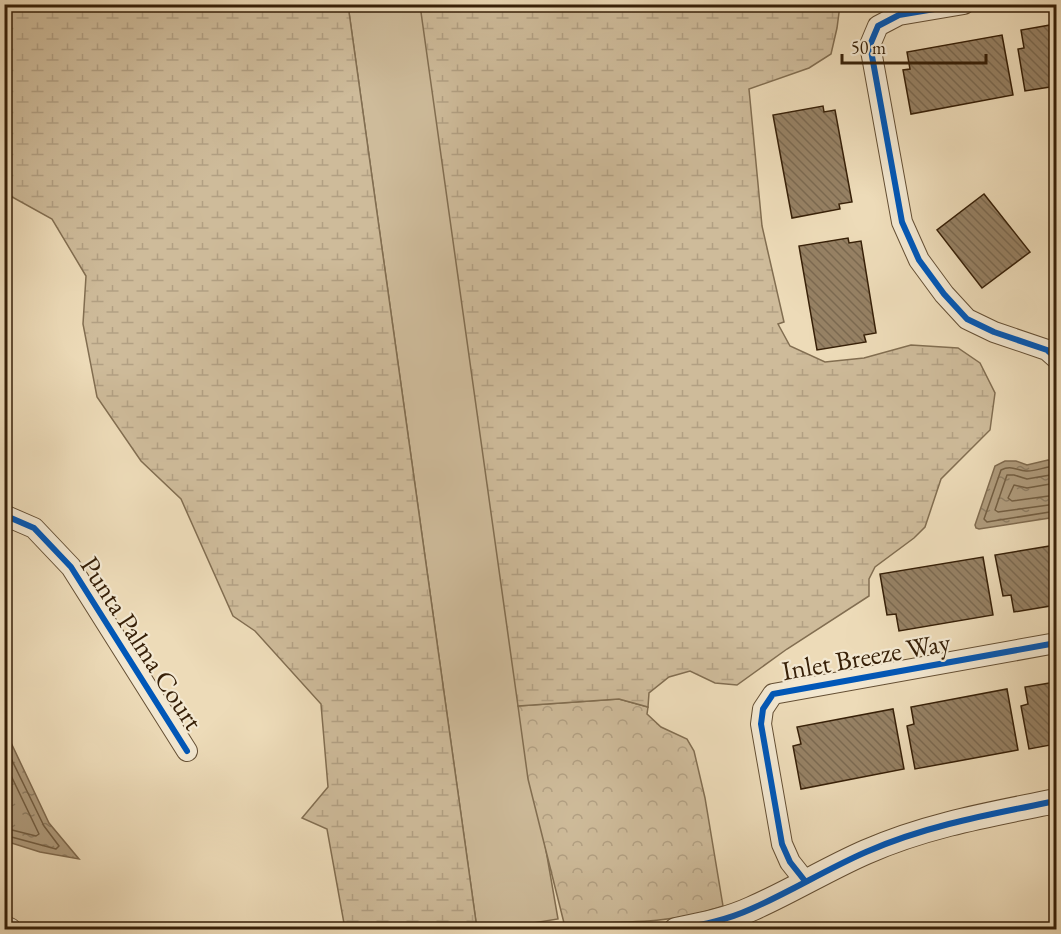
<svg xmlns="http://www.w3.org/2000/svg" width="1061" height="934" viewBox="0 0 1061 934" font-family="'EB Garamond',serif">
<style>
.green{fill:#cebb9a;stroke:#826e51;stroke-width:1.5}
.forest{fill:url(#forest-crowns);stroke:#826e51;stroke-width:1.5}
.wetland{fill:url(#wetland-marsh);stroke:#826e51;stroke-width:1.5}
.water{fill:url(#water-ripples);stroke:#7f6a4e;stroke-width:1.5}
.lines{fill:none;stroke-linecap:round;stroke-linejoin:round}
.shore{stroke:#735e42;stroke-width:1.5}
.building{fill:url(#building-back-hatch);stroke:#372008;stroke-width:1.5}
.minor-casing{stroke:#644f34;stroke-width:22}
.tertiary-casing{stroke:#644f34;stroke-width:26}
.minor{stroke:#f3e8d1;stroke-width:20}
.tertiary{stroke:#f3e8d1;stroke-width:24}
.cycleway-casing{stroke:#f3e8d1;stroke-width:10}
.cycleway{stroke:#0057b8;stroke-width:6}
.labels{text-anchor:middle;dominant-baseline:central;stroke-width:4.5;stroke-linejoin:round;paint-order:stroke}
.street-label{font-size:27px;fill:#372008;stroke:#f3e8d1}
</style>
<defs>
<pattern id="forest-crowns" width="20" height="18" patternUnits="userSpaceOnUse" patternTransform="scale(1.5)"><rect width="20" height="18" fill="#cebb9a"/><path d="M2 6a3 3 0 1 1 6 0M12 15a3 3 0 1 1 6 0" fill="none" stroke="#b2a083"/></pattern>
<pattern id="wetland-marsh" width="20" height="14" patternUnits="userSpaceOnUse" patternTransform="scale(1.5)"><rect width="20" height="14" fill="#cebb9a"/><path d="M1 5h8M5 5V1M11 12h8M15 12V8" fill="none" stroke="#b2a083"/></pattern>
<pattern id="water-ripples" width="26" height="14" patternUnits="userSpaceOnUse" patternTransform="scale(1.5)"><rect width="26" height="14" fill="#af9b7c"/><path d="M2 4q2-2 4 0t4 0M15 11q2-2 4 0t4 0" fill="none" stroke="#8f7e64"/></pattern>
<pattern id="building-back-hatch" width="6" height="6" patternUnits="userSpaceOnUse" patternTransform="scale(1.5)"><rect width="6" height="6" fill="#968164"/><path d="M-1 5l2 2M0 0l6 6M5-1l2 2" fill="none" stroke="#7b6950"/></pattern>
</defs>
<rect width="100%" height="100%" fill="#eddbb8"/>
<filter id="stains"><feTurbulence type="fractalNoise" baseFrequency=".00333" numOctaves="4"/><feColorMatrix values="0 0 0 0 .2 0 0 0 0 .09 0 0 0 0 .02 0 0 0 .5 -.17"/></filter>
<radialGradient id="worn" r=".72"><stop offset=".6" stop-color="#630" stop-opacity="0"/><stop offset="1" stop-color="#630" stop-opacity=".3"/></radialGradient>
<path class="green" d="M348 5H421L521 707 558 919 496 929H477Z"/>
<path class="forest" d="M619 699 648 707 647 714 661 727 687 739 694 751 705 798 723 906C672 925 618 922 564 923L528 779 518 706Z"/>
<g class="wetland">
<path d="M6 5H348L477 929H345L327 829 302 818 328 787 321 704 255 631 233 616 181 499 141 461 97 397 83 324 86 276 52 219 5 193Z"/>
<path d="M420 5H840L837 28 831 54 809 68 749 89 762 226 784 322 778 324 790 346 825 362 864 358 911 345 958 348 980 363 995 393 990 430 941 479 925 527 914 538 875 567 869 579V596L787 649 737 685 715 683 690 671 669 677 649 693 648 707 619 699 518 706Z"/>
</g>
<g class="water">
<path d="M1048 460 1056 461V517L979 529 976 528 975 525 995 466 1005 461H1016L1027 465Z"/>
<path d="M5 730 49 823 79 859 40 852 5 841Z"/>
</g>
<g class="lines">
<g class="shore">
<path d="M1056 466C1046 466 1035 472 1026 471 1016 470 1011 465 1001 470L984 519 987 522 1056 511"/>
<path d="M1056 474 1027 479 1014 475H1007L995 510 998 512 1056 504"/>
<path d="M1056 483 1027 488 1014 485 1008 498 1012 501 1056 495"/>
<path d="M4 744 44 826 59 846 56 849 4 835"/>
<path d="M4 761 39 834 36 836 4 828"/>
</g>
</g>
<g class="building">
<path d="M1056 24V86L1025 91 1018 49 1024 48 1021 30Z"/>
<path d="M1002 35 1013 95 911 114 903 70 910 69 907 52Z"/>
<path d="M823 106 824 112 835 110 852 202 839 204 840 209 792 218 773 115Z"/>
<path d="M984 194 1030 252 982 288 937 230Z"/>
<path d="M848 238 849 243 861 241 876 333 864 335 866 342 817 350 799 246Z"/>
<path d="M1056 545V605L1014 612 1011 595 1003 596 995 555Z"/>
<path d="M983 557 993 615 899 631 896 614 887 615 880 574Z"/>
<path d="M1056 682V744L1029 749 1021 706 1028 704 1025 687Z"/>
<path d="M1007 689 1018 750 915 769 907 726 914 724 911 707Z"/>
<path d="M893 709 904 769 801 789 793 746 801 744 797 727Z"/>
</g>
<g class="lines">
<defs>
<g id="minor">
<path d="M964 4 899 15 878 26 870 45 902 222 919 260 944 294 967 319 994 332 1047 350 1056 358"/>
<path d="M4 515 34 528 71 567 187 751"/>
<path d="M805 881 790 862 782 844 761 724 763 709 773 694 1056 643"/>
</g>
<g id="tertiary">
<path d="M4 928 9 930"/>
<path d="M676 930C701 925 727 920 751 909 790 892 827 869 866 852 927 825 992 814 1056 801"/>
</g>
</defs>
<use href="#minor" class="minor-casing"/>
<use href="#tertiary" class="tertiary-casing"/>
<use href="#minor" class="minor"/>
<use href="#tertiary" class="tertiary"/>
<defs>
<g id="cycleway">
<path d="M964 4 899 15 878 26 870 45 902 222 919 260 944 294 967 319 994 332 1047 350 1056 358"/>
<path d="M4 515 34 528 71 567 187 751"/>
<path d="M805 881 790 862 782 844 761 724 763 709 773 694 1056 643"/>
<path d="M676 930C701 925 727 920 751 909 790 892 827 869 866 852 927 825 992 814 1056 801"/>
</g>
</defs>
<use href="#cycleway" class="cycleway-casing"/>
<use href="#cycleway" class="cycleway"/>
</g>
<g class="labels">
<g class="street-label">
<text transform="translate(142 643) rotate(57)">Punta Palma Court</text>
<text transform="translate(866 656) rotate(-10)">Inlet Breeze Way</text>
</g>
</g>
<rect width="1061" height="934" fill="none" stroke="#eddbb8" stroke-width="24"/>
<rect x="6" y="6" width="1049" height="922" fill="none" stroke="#372008" stroke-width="3"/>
<rect x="12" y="12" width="1037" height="910" fill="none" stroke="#372008" stroke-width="1.5"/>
<path d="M842 54v9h144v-9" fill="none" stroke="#372008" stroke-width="3"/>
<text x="851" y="54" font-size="18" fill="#372008" stroke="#f3e8d1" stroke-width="4.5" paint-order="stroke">50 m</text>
<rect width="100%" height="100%" filter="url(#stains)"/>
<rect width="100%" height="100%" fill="url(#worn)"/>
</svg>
